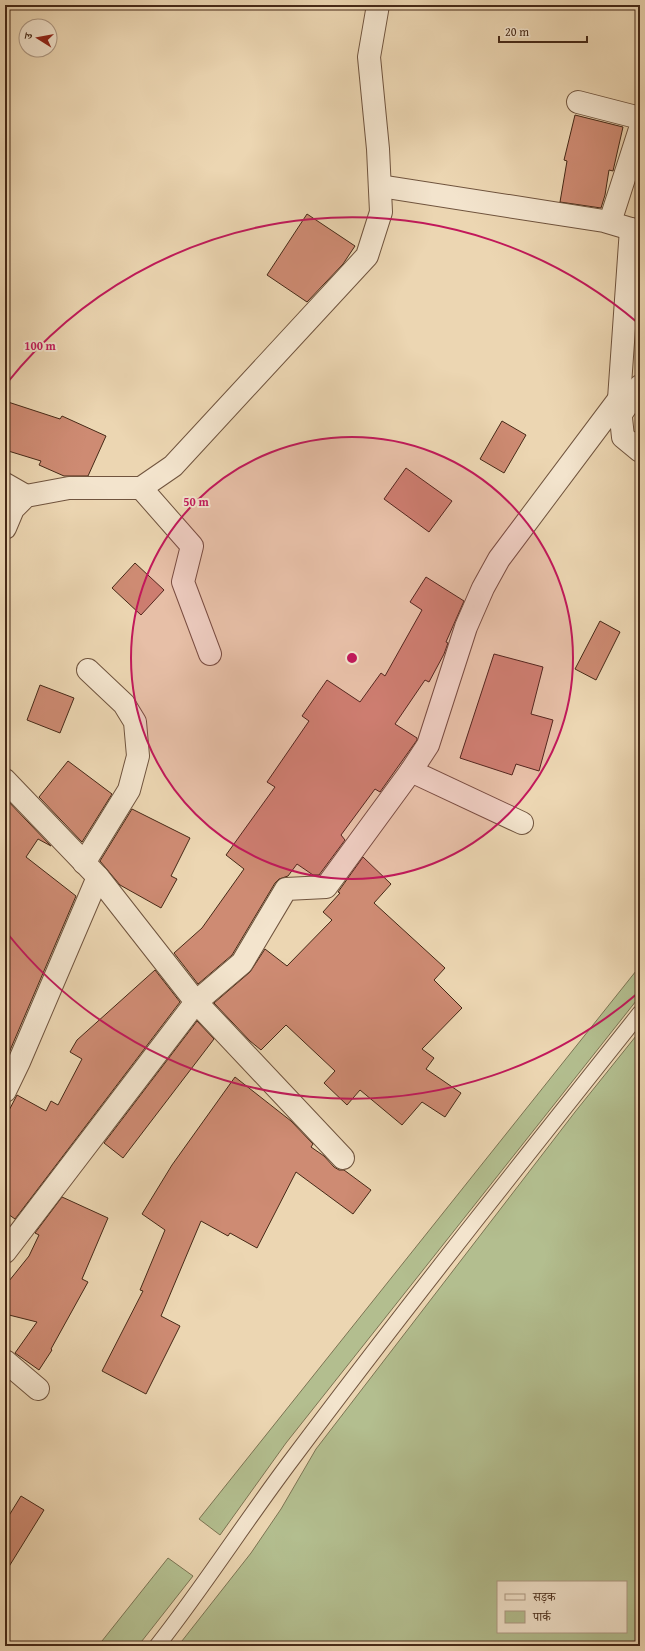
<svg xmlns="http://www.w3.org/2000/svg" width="645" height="1651" viewBox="0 0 645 1651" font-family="'Gentium Book Plus','Noto Serif Devanagari',serif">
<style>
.green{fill:#b3be8f;stroke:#7c7453;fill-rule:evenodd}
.building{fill:#ce8b73;stroke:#462917}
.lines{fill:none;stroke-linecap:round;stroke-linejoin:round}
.lane-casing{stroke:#70543e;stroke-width:17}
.street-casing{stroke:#70543e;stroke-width:24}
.lane{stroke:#f3e4cd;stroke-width:15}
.street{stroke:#f3e4cd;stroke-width:22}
.ring{fill:none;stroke:#c2185b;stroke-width:2}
.centre{fill:#c2185b;stroke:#f3e4cd;stroke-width:2}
.ring-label{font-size:12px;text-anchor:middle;font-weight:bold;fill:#c2185b;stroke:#f3e4cd;stroke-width:4;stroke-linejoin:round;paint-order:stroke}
</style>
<rect width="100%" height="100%" fill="#ecd6b2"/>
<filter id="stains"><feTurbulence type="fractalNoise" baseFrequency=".005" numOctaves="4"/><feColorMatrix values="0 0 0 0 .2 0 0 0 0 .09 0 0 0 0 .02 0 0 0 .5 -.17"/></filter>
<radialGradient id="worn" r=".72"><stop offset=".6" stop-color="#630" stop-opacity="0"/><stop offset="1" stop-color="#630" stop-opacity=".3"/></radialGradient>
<g class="green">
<path d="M640 966V996L286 1443 220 1535 199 1519Z"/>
<path d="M640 1031V1646H178L251 1553 281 1509 316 1449 575 1112ZM498 1582H626V1632H498Z"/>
<path d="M168 1558 193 1576 138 1646H98Z"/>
</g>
<g class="building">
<path d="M575 115 623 127 613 171 609 170 605 195 601 208 560 202 567 161 564 160Z"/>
<path d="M307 214 355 246 343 264 307 302 267 275Z"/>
<path d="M5 401 60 419 62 416 106 436 88 476H64L39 465 41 461 5 450Z"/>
<path d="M502 421 526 435 504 473 480 459Z"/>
<path d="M406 468 452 501 429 532 384 499Z"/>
<path d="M135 563 164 590 141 615 112 588Z"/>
<path d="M426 577 464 601 446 642 448 643 444 654 429 682 425 680 395 724 417 738V740L380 792 375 789 341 835 345 840 319 875H313L297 864 288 876 279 879 275 883 232 955 198 984 174 953 202 928 244 869 226 855 275 787 267 782 309 721 302 716 327 680 360 702 381 673 385 676 422 610 410 602Z"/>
<path d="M600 621 620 632 596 680 575 669Z"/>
<path d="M494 654 543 667 531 714 553 720 539 771 516 764 512 775 460 758Z"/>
<path d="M40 685 74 698 60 733 27 720Z"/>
<path d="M68 761 112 794 82 842 39 797Z"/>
<path d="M5 798 51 846 38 839 26 857 76 896 5 1062Z"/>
<path d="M132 809 190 838 171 876 177 879 161 908 120 885 100 861Z"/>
<path d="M363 857 391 884 374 903 445 968 434 980 462 1008 422 1049 434 1058 426 1069 461 1093 445 1117 422 1102 402 1125 360 1090 347 1105 324 1083 335 1071 286 1025 261 1050 250 1041 214 1003 250 972 265 949 287 966 332 920 323 912 340 893 338 892Z"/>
<path d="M155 970 180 1002 15 1219 5 1212V1118L17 1095 46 1111 51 1101 58 1105 82 1059 70 1052 77 1040Z"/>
<path d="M197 1021 214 1039 123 1158 104 1143Z"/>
<path d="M235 1077 291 1121 313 1144 311 1147 324 1156 334 1167 339 1170H344L371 1190 353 1214 296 1172 257 1248 230 1233 228 1236 201 1221 161 1316 180 1326 146 1394 102 1371 143 1291 140 1290 165 1230 142 1214 172 1165Z"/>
<path d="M62 1197 108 1218 82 1279 88 1282 51 1349 52 1350 39 1370 15 1353 37 1322 5 1314V1286L29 1256 39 1235 35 1233Z"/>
<path d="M21 1496 44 1510 5 1573V1522Z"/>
</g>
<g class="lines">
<defs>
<path id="lane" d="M157 1646C205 1585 246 1520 293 1458 406 1307 523 1160 640 1013"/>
<g id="street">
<path d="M578 102 640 118"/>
<path d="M380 186 604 221 631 229"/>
<path d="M610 222 640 129"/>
<path d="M640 233 631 229 619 399 623 437 640 451"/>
<path d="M621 414 640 386"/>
<path d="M5 484 26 496"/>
<path d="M141 488 192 546 183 582 210 654"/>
<path d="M5 528 13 509 26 496 69 488H141L173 466 367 256 381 212 378 149 369 57 378 5"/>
<path d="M411 771 522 823"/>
<path d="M5 780 98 877 196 1002 343 1158"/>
<path d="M84 863 129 790 138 756 135 722 124 704 88 670"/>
<path d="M5 1091 19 1062 98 877"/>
<path d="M5 1252 196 1002 242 963 286 889 326 887 411 771 428 745 466 627 483 588 499 559 619 399"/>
<path d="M5 1361 38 1389"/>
</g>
</defs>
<use href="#lane" class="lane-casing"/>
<use href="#street" class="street-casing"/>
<use href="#lane" class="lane"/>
<use href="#street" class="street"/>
</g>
<circle cx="352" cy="658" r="221" fill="#c2185b" fill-opacity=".12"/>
<g class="ring">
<circle cx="352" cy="658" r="221"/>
<path d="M638 993A441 441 0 0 1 7 933M7 383A441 441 0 0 1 638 323"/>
</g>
<circle cx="352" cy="658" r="6" class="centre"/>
<g class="ring-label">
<text x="40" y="350">100 m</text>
<text x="196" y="506">50 m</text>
</g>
<rect width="645" height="1651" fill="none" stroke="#ecd6b2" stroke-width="20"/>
<rect x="6" y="6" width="633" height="1639" fill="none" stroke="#462917" stroke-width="2"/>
<rect x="10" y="10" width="625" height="1631" fill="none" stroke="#462917"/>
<rect x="497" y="1581" width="130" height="52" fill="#f3e4cd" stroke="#ae9984"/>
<rect x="505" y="1594" width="20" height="6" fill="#f3e4cd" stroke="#ae9984"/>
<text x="533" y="1601" font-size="12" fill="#462917">सड़क</text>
<rect x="505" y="1611" width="20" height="12" fill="#b3be8f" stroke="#ae9984"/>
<text x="533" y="1621" font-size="12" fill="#462917">पार्क</text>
<g transform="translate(38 38) rotate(281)"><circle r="19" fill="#f3e4cd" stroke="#ae9984"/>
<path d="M0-3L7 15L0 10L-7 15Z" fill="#8f2418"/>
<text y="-6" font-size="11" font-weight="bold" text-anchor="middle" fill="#462917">उ</text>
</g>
<path d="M499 36v6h88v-6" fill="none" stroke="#462917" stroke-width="2"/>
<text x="505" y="36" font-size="12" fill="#462917" stroke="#f3e4cd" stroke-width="3" paint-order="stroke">20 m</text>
<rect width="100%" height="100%" filter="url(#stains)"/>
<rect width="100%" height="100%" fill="url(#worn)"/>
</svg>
